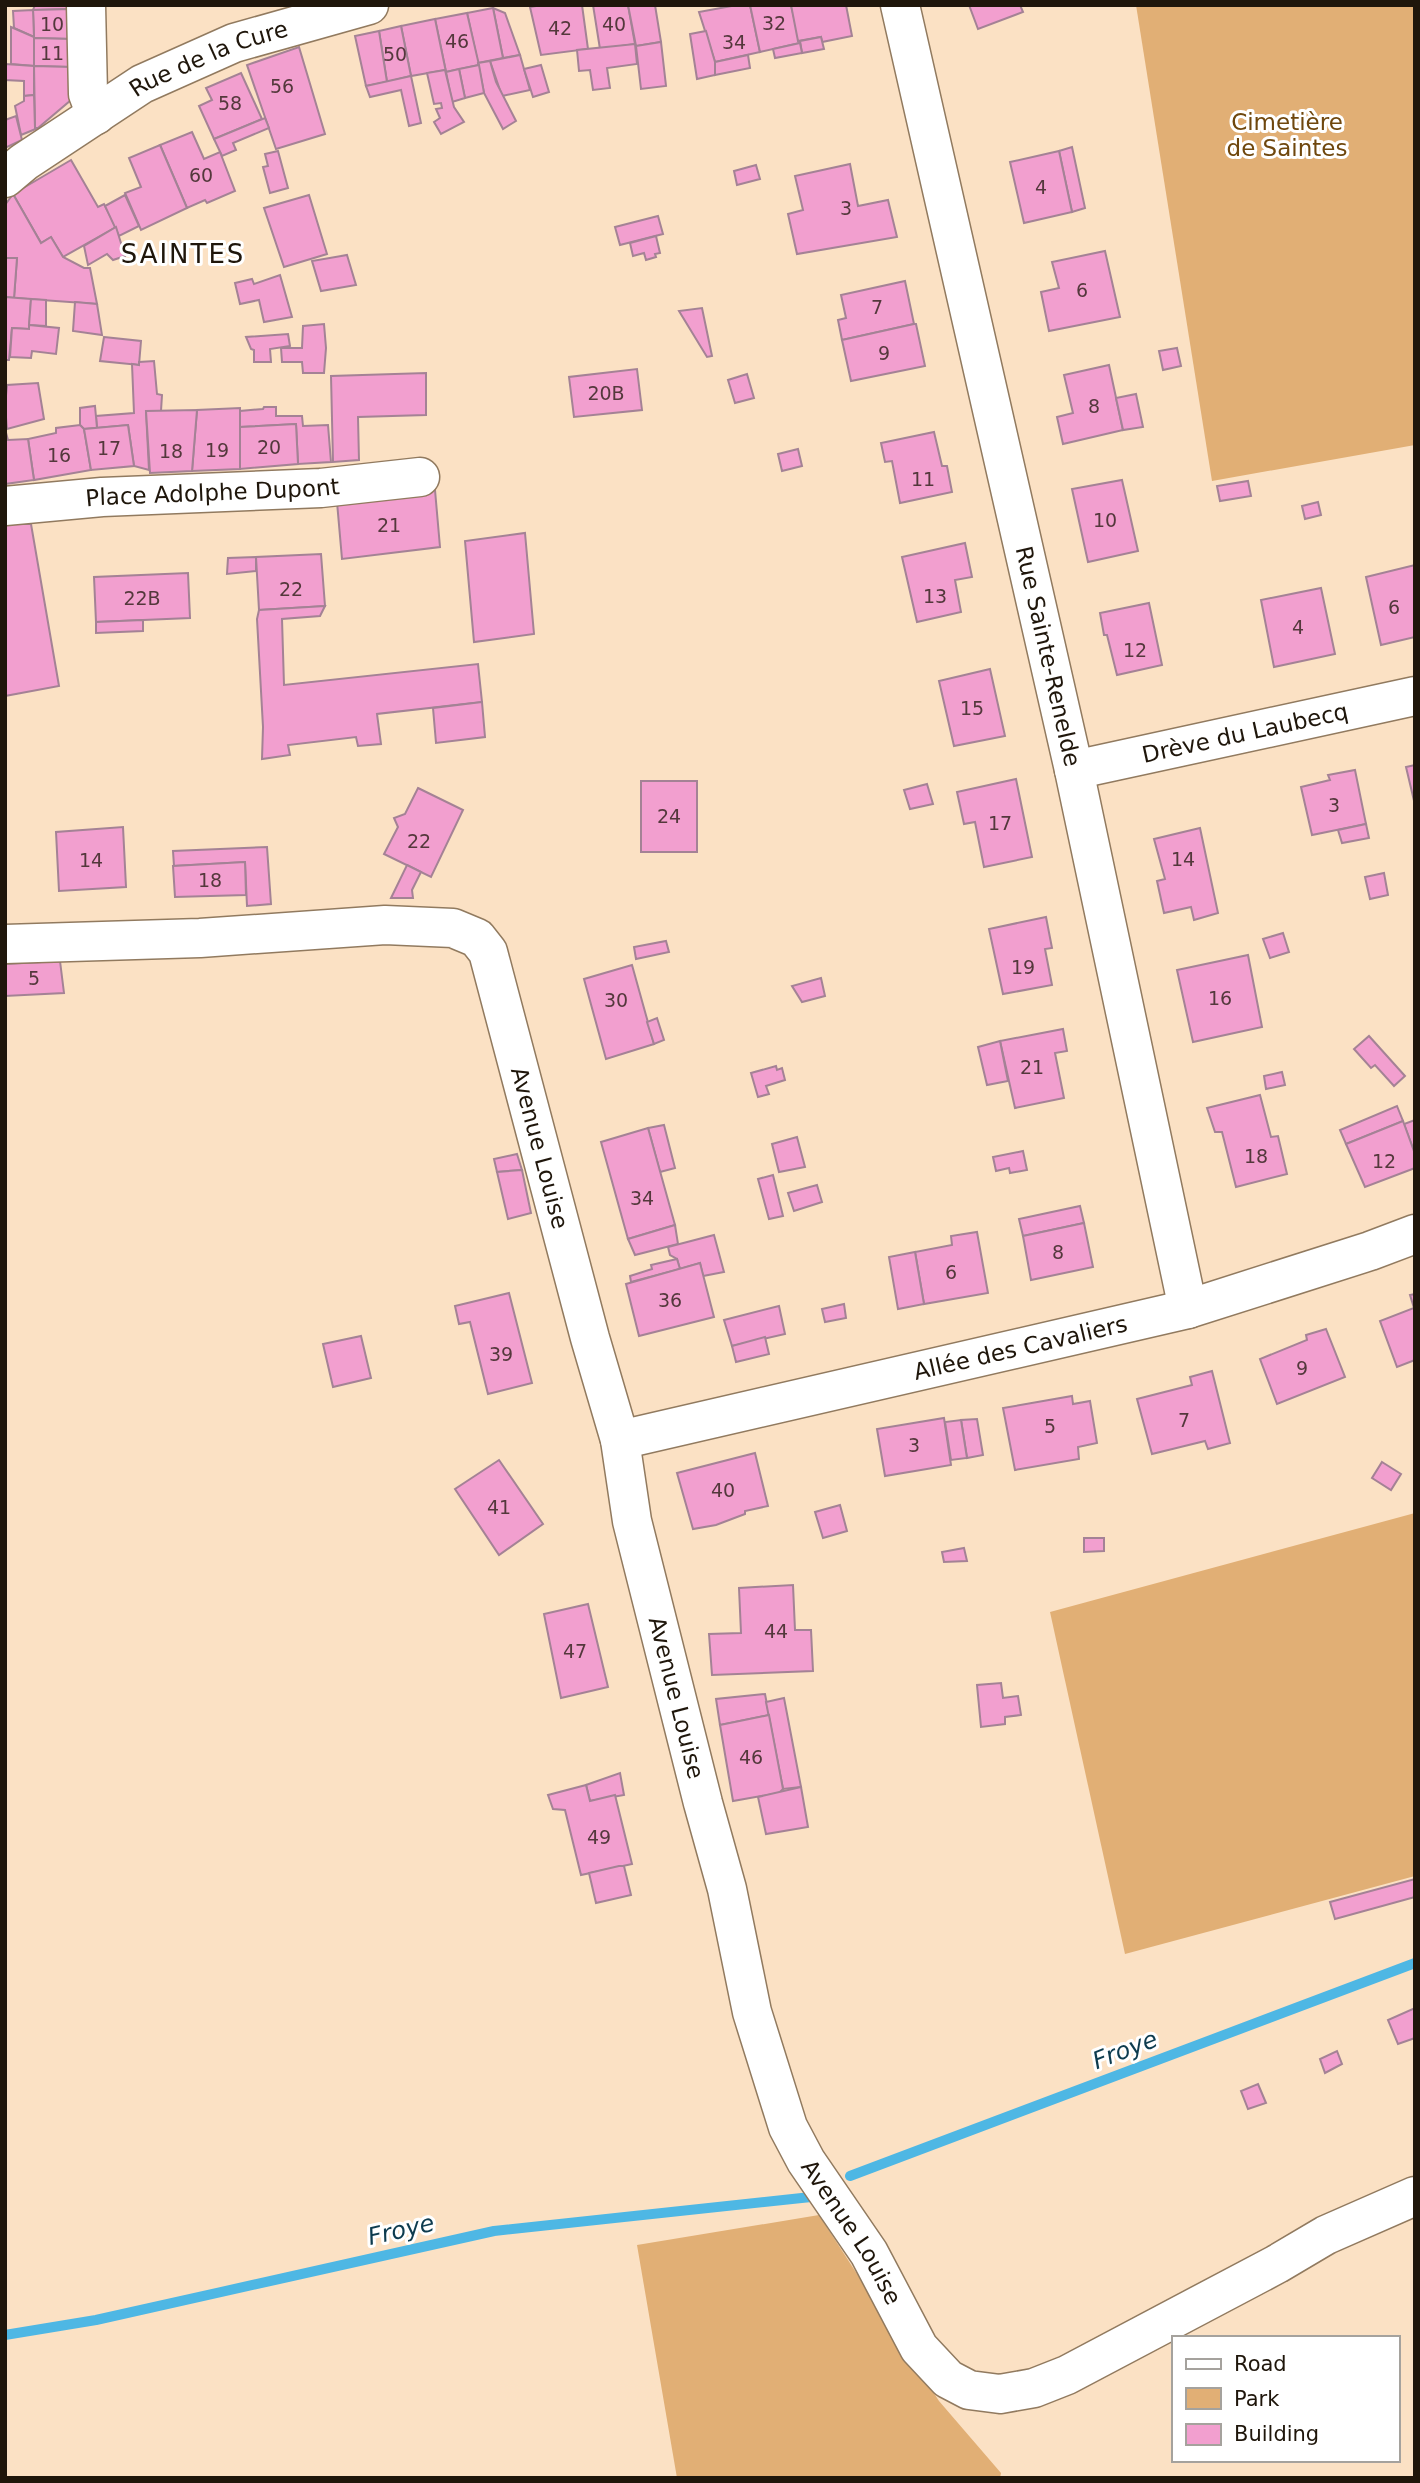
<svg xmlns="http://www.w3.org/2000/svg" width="1420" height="2483" viewBox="0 0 1420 2483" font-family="'DejaVu Sans',sans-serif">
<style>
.green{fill:#e1af75}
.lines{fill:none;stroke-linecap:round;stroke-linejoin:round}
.stream{stroke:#4eb7e4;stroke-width:10}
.building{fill:#f29fcf;stroke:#a48295;stroke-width:2}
.minor-casing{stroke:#917a5f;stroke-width:41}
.minor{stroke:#fff;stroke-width:38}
.labels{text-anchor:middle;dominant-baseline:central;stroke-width:6;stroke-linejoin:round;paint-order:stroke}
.number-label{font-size:19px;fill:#54383c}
.street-label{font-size:23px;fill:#1f160b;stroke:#fff}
.park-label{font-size:23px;fill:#6f470d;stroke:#fff}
.water-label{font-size:24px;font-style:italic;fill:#0d3b4e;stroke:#fff}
.quarter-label{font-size:26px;letter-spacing:2px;fill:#1f160b;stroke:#fff}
</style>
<rect width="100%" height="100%" fill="#fbe1c4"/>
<g class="green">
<path d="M1136 5H1415V445L1212 481Z"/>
<path d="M1415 1513V1876L1125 1954 1050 1612Z"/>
<path d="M819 2215 939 2401 1001 2473 1000 2478H677L637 2245Z"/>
</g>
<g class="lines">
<g class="stream">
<path d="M850 2176 1415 1963"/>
<path d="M5 2335 96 2320 494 2231 811 2197"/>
</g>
</g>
<g class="building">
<path d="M35 5H71V9L33 10Z"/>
<path d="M542 5H582L588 49 541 55 530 7Z"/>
<path d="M593 5H628L635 44 600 49Z"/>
<path d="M628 5H655L661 42 636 46Z"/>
<path d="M737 5H750L760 52 715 62 699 12Z"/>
<path d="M750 5H791L800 43 760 52Z"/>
<path d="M791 5H846L852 36 822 42 821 37 798 41Z"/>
<path d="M969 5H1020L1023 12 978 29Z"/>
<path d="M493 8 505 13 520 55 503 58Z"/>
<path d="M493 8 503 58 478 63 467 13Z"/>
<path d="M71 9V39L34 38 33 10Z"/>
<path d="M33 10 34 37 14 28 13 11Z"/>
<path d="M467 13 479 65 446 72 435 19Z"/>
<path d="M435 19 446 72 445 70 411 76 401 26Z"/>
<path d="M401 26 411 76 387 82 379 31Z"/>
<path d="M11 27 34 37V66L11 64Z"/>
<path d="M379 31 387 82 366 86 355 36Z"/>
<path d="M706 31 715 62V75L697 79 690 34Z"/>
<path d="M821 37 824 49 802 53 800 41Z"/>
<path d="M34 38 71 39V67L34 66Z"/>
<path d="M661 42 666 86 641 89 636 46Z"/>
<path d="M800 43 802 53 775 58 773 49Z"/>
<path d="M635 44 637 64 607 68 610 88 593 90 590 70 579 71 577 50Z"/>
<path d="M299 47 325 134 276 149 247 65Z"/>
<path d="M520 55 530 90 502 96 490 61Z"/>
<path d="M748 55 750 68 715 75V62Z"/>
<path d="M490 61 496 82 516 121 503 129 484 93 478 63Z"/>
<path d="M5 64 34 66V95L24 96V81L5 80Z"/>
<path d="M479 65 484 93 465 98 459 69Z"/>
<path d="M541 65 549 92 533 97 524 69Z"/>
<path d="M34 66 71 67V100L38 128H35Z"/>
<path d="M459 69 465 98 452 102 446 72Z"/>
<path d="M445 70 454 107 464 122 441 134 434 122 440 118 436 109 442 108 441 103 434 104 427 73Z"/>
<path d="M241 73 262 119 214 139 199 106 212 100 206 88Z"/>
<path d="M411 76 421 123 409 126 401 90 370 97 366 86Z"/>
<path d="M34 95 35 128H38L21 135 15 106 24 101V96Z"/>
<path d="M16 116 22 140 5 148V120Z"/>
<path d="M265 118 269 128 233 143 236 150 222 156 214 139Z"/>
<path d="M192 132 204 159 220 152 235 191 207 203 205 200 187 208 160 145Z"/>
<path d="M160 145 187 208 141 230 125 193 141 187 129 158Z"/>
<path d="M1072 147 1085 208 1072 212 1059 151Z"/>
<path d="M278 151 288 188 270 193 263 167 268 166 265 154Z"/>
<path d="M1059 151 1072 212 1024 223 1010 162Z"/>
<path d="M71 160 98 207 104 204 116 227 63 257 51 237 41 243 13 194Z"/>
<path d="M850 164 858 206 888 200 897 237 797 254 788 214 803 210 795 176Z"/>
<path d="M756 165 760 179 737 185 734 171Z"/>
<path d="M13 194 41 243 51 237 63 257 84 268H90L97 304 14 298 17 258H5V205Z"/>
<path d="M125 195 139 226 119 236 105 206Z"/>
<path d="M309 195 327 254 284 267 264 208Z"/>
<path d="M658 216 663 234 620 245 615 227Z"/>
<path d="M116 227 125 256 113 260 107 254 88 265 84 246Z"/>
<path d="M656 236 660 253 655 254 656 257 646 260 644 253 633 256 630 243Z"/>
<path d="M1105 251 1120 317 1049 331 1041 292 1059 288 1052 262Z"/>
<path d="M347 255 356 285 321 291 312 261Z"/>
<path d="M5 258H17L14 298 5 297Z"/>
<path d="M280 275 292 317 264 322 259 300 240 304 235 283 252 279 254 284Z"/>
<path d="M905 281 914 324 842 340 838 320 846 318 841 295Z"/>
<path d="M5 297 31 299 29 329 12 328 9 360H5Z"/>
<path d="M31 299 46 300V326L29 325Z"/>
<path d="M75 302 97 304 102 335 73 331Z"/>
<path d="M702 308 712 356 707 357 679 311Z"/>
<path d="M324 324 326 348 324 373H303L302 362H282L281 348H302L303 326Z"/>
<path d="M914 324H916L925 366 851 381 842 340Z"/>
<path d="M29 325 59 328 56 354 32 351 31 358 10 357 12 328 29 329Z"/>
<path d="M288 334 290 346 270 349 271 362H254V350L251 349 246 337Z"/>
<path d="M104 337 141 341 139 365 100 361Z"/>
<path d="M1177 348 1181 366 1163 370 1159 351Z"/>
<path d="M154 361 157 394 162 395 161 411H146L149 470 134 466 128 425 97 428 96 416 134 413 132 364 139 365V362Z"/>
<path d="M1109 365 1123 430 1063 444 1057 417 1073 413 1064 375Z"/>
<path d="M637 369 642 410 574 417 569 377Z"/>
<path d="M426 373V415L358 417 359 460 333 462 331 376Z"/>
<path d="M747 374 754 398 735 403 728 380Z"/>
<path d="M38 383 44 419 7 429 5 406 7 385Z"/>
<path d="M1136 394 1143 427 1123 430 1116 398Z"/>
<path d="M95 406 97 428 84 429 80 425V408Z"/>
<path d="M264 407H276V416H302L303 426 328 425 331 462 298 464 296 424 240 427V411L263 409Z"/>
<path d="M240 408V469L192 471 197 410Z"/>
<path d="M197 410 192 471 150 473 146 411Z"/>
<path d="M296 424 298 464 240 469V427Z"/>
<path d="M80 425 84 429 91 470 34 480 28 439 56 433V428Z"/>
<path d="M128 425 134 466 91 470 84 429Z"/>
<path d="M5 429 8 440 28 439 34 480 5 484Z"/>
<path d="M934 432 942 466H947L952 492 900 503 892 461 885 462 881 443Z"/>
<path d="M798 449 802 466 782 471 778 454Z"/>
<path d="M1122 480 1138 551 1088 562 1072 489Z"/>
<path d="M1248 481 1251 496 1220 501 1217 486Z"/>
<path d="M435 490 440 547 342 559 337 502Z"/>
<path d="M1318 502 1321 515 1305 519 1302 506Z"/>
<path d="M5 524H31L59 686 5 696Z"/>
<path d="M525 533 534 634 474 642 465 541Z"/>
<path d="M965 543 972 577 955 580 961 612 917 622 902 557Z"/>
<path d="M321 554 325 606 259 610 256 557Z"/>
<path d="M256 557V571L227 574 228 558Z"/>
<path d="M1415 565V637L1381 645 1366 577Z"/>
<path d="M188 573 190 618 96 622 94 577Z"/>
<path d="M1321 588 1335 654 1274 667 1261 600Z"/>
<path d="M1149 603 1162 665 1117 675 1107 635H1104L1100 613Z"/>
<path d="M325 606 320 616 282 619 284 685 478 664 482 702 377 714 381 744 358 746 356 737 288 745 290 755 262 759 263 727 257 619 259 610Z"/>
<path d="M143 620V631L96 633V622Z"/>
<path d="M990 669 1005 736 954 746 939 681Z"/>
<path d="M482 702 485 737 436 743 433 708Z"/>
<path d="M1415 765V805L1406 767Z"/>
<path d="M1355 770 1366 824 1312 835 1301 787 1330 780 1328 775Z"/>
<path d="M1016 779 1032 857 984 867 975 822 964 824 957 792Z"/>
<rect x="641" y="781" width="56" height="71"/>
<path d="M927 784 933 804 910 809 904 790Z"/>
<path d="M418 788 463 810 431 877 384 854 398 827 394 818 405 814Z"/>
<path d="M1366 824 1369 838 1342 843 1338 830Z"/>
<path d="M123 827 126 887 59 891 56 832Z"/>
<path d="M1200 828 1218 913 1194 920 1191 907 1164 913 1157 881 1165 879 1154 839Z"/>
<path d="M267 847 271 904 247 906 245 862 174 866 173 851Z"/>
<path d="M245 862 246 895 175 897 173 866Z"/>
<path d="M407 865 421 872 412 890 413 898H391Z"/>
<path d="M1384 873 1388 895 1370 899 1365 877Z"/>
<path d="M1046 917 1052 948 1045 949 1052 985 1003 994 989 929Z"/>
<path d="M1283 933 1289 952 1270 958 1263 939Z"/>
<path d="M666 941 669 952 636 959 634 947Z"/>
<path d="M1248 955 1262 1027 1193 1042 1177 970Z"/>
<path d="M60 961 64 993 5 996V964Z"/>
<path d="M632 965 654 1044 606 1059 584 979Z"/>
<path d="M821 978 825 996 802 1002 792 986Z"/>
<path d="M657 1018 664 1040 654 1044 647 1022Z"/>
<path d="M1063 1029 1067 1051 1055 1053 1064 1098 1015 1108 1000 1041Z"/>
<path d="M1369 1036 1405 1076 1394 1086 1375 1065 1371 1068 1354 1049Z"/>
<path d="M1000 1041 1008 1081 987 1085 978 1047Z"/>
<path d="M776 1066 777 1070 782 1068 785 1080 766 1086 769 1094 758 1097 751 1073Z"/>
<path d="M1282 1072 1285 1085 1266 1089 1264 1076Z"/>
<path d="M1260 1095 1271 1137 1278 1136 1287 1174 1236 1187 1222 1132H1215L1207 1108Z"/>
<path d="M1397 1106 1403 1121 1346 1144 1340 1130Z"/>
<path d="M1415 1120V1154L1404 1124Z"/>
<path d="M1403 1121 1415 1154V1168L1365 1187 1346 1144Z"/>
<path d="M664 1125 675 1168 660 1172 648 1128Z"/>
<path d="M648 1128 675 1225 628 1239 601 1142Z"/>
<path d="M797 1137 805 1167 779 1172 772 1144Z"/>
<path d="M1023 1151 1027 1170 1010 1173 1009 1168 996 1171 993 1157Z"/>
<path d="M517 1154 522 1170 497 1172 494 1159Z"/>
<path d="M522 1170 531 1213 508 1219 497 1172Z"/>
<path d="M773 1175 783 1216 769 1219 758 1179Z"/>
<path d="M817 1185 822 1202 794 1211 788 1193Z"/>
<path d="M1080 1206 1084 1223 1023 1236 1019 1219Z"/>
<path d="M1084 1223 1093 1267 1031 1280 1023 1236Z"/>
<path d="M675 1225 678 1244 635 1255 628 1239Z"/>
<path d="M977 1232 988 1293 924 1304 915 1252 952 1245 951 1236Z"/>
<path d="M714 1235 724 1272 703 1276 700 1263 680 1269 677 1259 670 1255 668 1247Z"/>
<path d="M915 1252 924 1304 898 1309 889 1257Z"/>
<path d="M677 1259 680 1269 631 1282 630 1276 652 1269 651 1265Z"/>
<path d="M700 1263 714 1317 639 1336 626 1284Z"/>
<path d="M509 1293 532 1383 488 1394 470 1322 459 1324 455 1306Z"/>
<path d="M1415 1294V1360L1397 1367 1380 1321 1414 1308 1410 1295Z"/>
<path d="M844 1304 846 1318 825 1322 822 1309Z"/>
<path d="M779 1306 785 1334 732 1346 724 1320Z"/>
<path d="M1326 1329 1345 1377 1277 1404 1260 1359 1307 1340 1306 1335Z"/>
<path d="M361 1336 371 1378 333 1387 323 1344Z"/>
<path d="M765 1337 769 1354 736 1362 732 1346Z"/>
<path d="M1212 1371 1230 1443 1208 1449 1205 1441 1152 1454 1137 1399 1192 1385 1190 1377Z"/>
<path d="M1072 1396 1073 1404 1090 1401 1097 1443 1078 1447 1079 1459 1015 1470 1003 1408Z"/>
<path d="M944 1418 951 1465 885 1476 877 1429Z"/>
<path d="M977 1419 983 1455 967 1458 961 1420Z"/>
<path d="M961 1420 967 1458 951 1460 945 1422Z"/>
<path d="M755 1453 768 1506 745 1511V1514L716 1525 693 1529 677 1473Z"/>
<path d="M499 1460 543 1524 499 1555 455 1489Z"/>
<path d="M1382 1462 1401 1474 1391 1490 1372 1478Z"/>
<path d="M840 1505 847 1531 823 1538 815 1512Z"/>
<path d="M1084 1538H1104V1551L1084 1552Z"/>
<path d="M964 1548 967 1561 944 1562 942 1552Z"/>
<path d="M793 1585 795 1630H811L813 1671 712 1675 709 1634 741 1633 739 1588Z"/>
<path d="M588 1604 608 1687 561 1698 544 1614Z"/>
<path d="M1001 1683 1003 1698 1018 1696 1021 1715 1005 1717V1724L981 1727 977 1685Z"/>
<path d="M765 1694 769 1715 720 1725 716 1699Z"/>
<path d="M784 1698 801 1787 783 1789 766 1702Z"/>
<path d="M769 1715 783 1789 779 1793 733 1801 720 1725Z"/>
<path d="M620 1773 624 1795 590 1801 586 1785Z"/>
<path d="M586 1785 590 1801 615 1795 632 1864 581 1875 565 1810 553 1809 548 1795Z"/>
<path d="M801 1787 808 1827 766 1834 758 1797Z"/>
<path d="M619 1866H624L631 1895 596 1903 589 1873Z"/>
<path d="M1415 1879V1897L1335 1919 1330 1902Z"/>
<path d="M1415 2008V2038L1398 2044 1388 2020Z"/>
<path d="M1337 2051 1342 2064 1325 2073 1320 2059Z"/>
<path d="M1258 2084 1266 2103 1248 2109 1241 2091Z"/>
</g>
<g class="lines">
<defs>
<g id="minor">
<path d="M86 5 88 94 96 115"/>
<path id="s1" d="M900 5 1074 770 1188 1309"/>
<path id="s2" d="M5 178 24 162 142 84 234 43 369 5"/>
<path id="s3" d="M5 506 102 497 321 488 420 477"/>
<path id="s4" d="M1074 770 1415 696"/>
<path id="s5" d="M5 944 200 938 385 925 453 928 477 938 488 952 590 1338 620 1440 632 1521 703 1803 727 1889 752 2012 788 2127 806 2161 869 2253 919 2348 948 2379 969 2390 1000 2394 1034 2388 1067 2375 1277 2264 1326 2235 1415 2196"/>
<path id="s6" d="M620 1440 1188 1309 1370 1251 1415 1234"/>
</g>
</defs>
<use href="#minor" class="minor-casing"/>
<use href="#minor" class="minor"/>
</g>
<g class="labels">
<g class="number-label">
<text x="774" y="23">32</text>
<text x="52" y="24">10</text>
<text x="614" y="24">40</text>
<text x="560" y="28">42</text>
<text x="457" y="41">46</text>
<text x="734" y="42">34</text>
<text x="52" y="53">11</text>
<text x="395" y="54">50</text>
<text x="282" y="86">56</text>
<text x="230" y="103">58</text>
<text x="201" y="175">60</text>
<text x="1041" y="187">4</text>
<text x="846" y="208">3</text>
<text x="1082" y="290">6</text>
<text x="877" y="307">7</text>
<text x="884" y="353">9</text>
<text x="606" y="393">20B</text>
<text x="1094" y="406">8</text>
<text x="269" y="447">20</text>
<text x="109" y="448">17</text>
<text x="217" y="450">19</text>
<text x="171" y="451">18</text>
<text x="59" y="455">16</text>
<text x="923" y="479">11</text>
<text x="1105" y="520">10</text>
<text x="389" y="525">21</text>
<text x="291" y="589">22</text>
<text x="935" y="596">13</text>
<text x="142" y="598">22B</text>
<text x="1394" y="607">6</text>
<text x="1298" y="627">4</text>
<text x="1135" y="650">12</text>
<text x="972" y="708">15</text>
<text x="1334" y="805">3</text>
<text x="669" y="816">24</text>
<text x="1000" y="823">17</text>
<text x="419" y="841">22</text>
<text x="1183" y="859">14</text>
<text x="91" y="860">14</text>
<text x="210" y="880">18</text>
<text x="1023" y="967">19</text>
<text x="34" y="978">5</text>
<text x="1220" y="998">16</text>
<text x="616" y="1000">30</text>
<text x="1032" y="1067">21</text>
<text x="1256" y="1156">18</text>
<text x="1384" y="1161">12</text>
<text x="642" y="1198">34</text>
<text x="1058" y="1252">8</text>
<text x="951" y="1272">6</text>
<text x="670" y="1300">36</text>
<text x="501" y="1354">39</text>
<text x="1302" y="1368">9</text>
<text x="1184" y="1420">7</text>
<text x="1050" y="1426">5</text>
<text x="914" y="1445">3</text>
<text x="723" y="1490">40</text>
<text x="499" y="1507">41</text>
<text x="776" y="1631">44</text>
<text x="575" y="1651">47</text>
<text x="751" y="1757">46</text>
<text x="599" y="1837">49</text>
</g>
<g class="street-label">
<text stroke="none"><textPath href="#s2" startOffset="238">Rue de la Cure</textPath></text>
<text stroke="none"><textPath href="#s3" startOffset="208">Place Adolphe Dupont</textPath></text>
<text stroke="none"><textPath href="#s1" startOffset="668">Rue Sainte-Renelde</textPath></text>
<text stroke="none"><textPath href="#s4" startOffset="175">Drève du Laubecq</textPath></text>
<text stroke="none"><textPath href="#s5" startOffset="695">Avenue Louise</textPath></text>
<text stroke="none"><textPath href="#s6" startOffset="411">Allée des Cavaliers</textPath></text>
<text stroke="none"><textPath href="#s5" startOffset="1262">Avenue Louise</textPath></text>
<text stroke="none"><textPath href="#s5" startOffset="1829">Avenue Louise</textPath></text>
</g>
<g class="park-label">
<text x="1287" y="122">Cimetière<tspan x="1287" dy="26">de Saintes</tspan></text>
</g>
<g class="water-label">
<text transform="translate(1125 2050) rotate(-21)">Froye</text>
<text transform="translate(401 2230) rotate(-13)">Froye</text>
</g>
<g class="quarter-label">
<text x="183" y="254">SAINTES</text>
</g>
</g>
<rect width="1420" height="2483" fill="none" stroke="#1f160b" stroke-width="14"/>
<rect x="1172" y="2336" width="228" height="126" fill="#ffffff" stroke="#a5a29d" stroke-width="2"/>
<rect x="1186" y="2359" width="35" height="10" fill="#ffffff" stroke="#a5a29d" stroke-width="2"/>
<text x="1234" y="2371" font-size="21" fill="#1f160b">Road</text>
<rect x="1186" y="2388" width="35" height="21" fill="#e1af75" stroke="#a5a29d" stroke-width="2"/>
<text x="1234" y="2406" font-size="21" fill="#1f160b">Park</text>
<rect x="1186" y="2424" width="35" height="21" fill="#f29fcf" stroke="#a5a29d" stroke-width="2"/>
<text x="1234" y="2441" font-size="21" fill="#1f160b">Building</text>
</svg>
